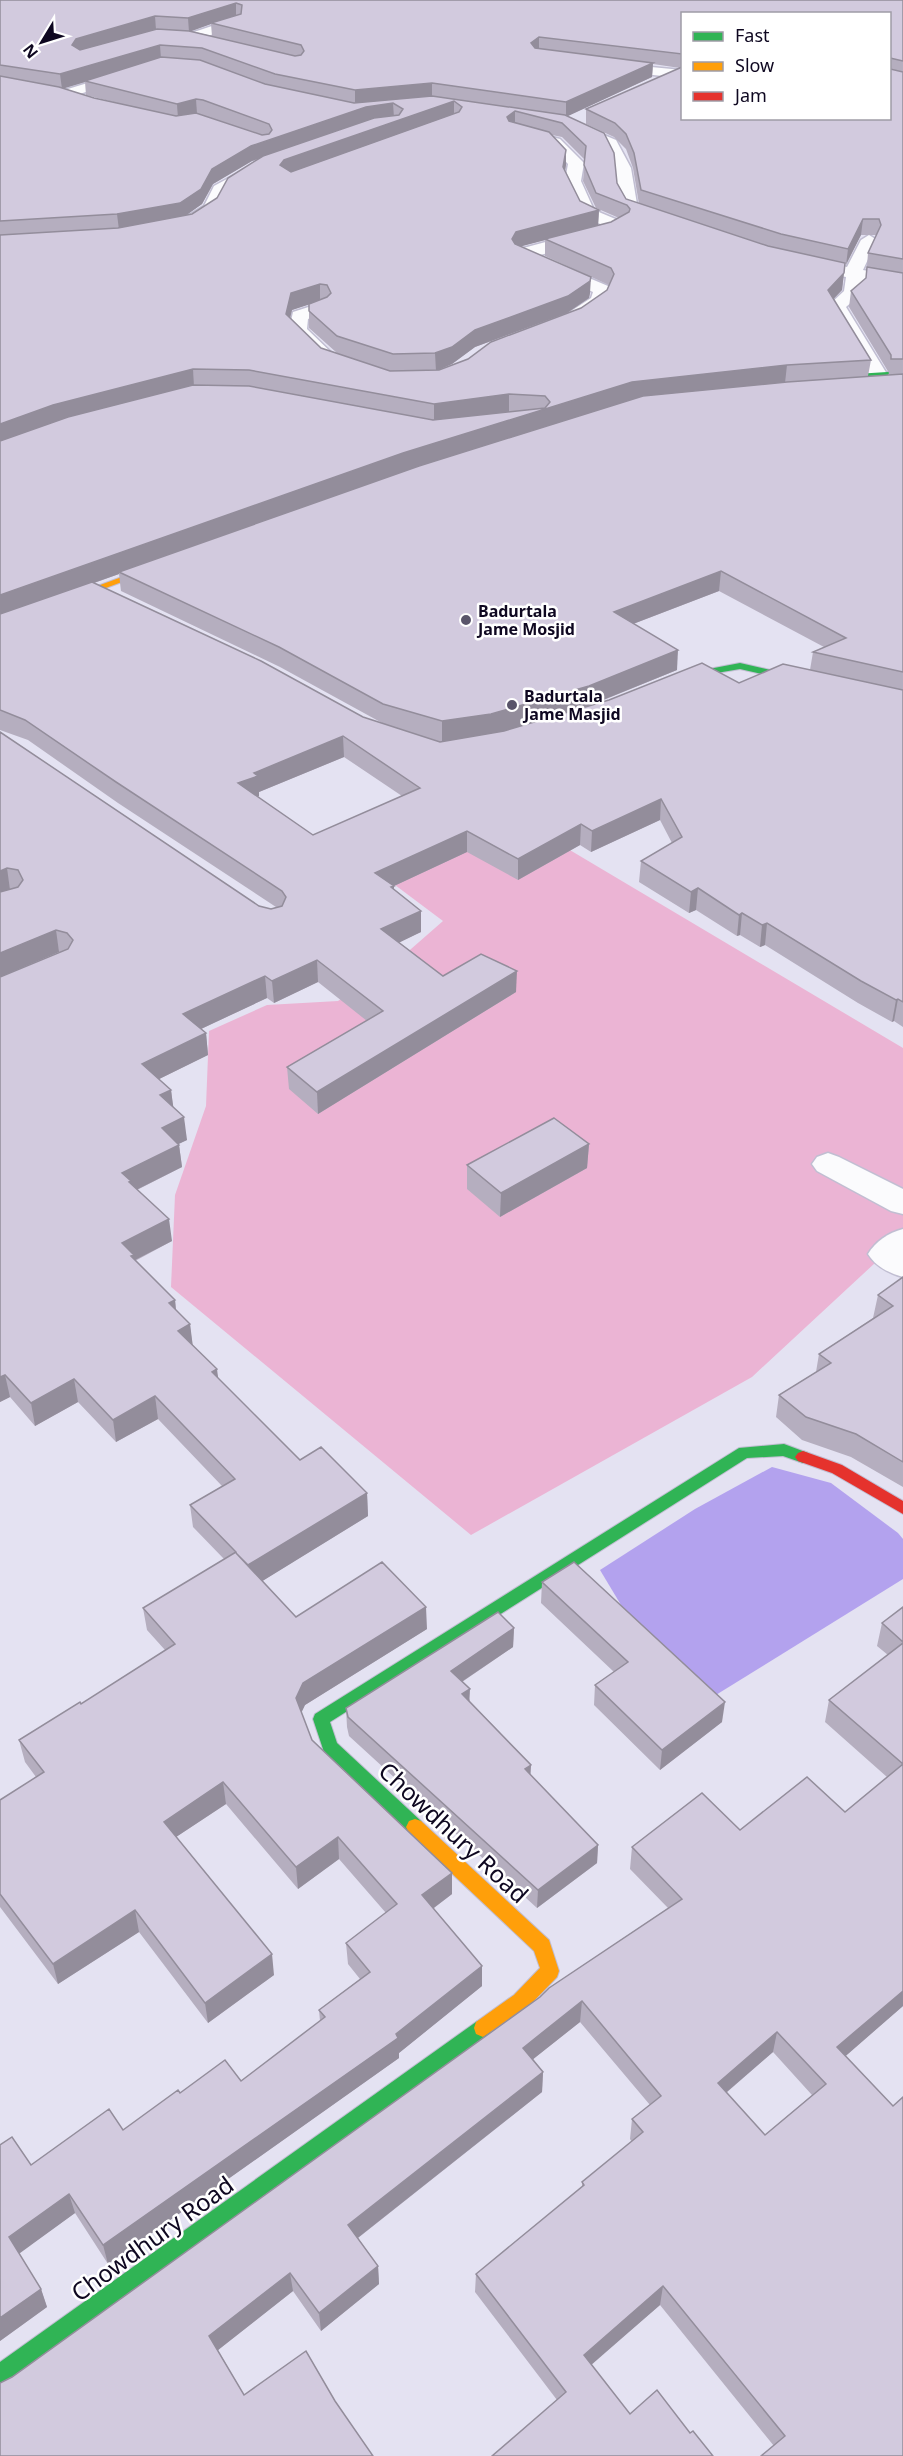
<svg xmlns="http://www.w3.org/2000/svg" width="903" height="2456" viewBox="0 0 903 2456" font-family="'Noto Sans',sans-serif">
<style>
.green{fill:#ebb4d4}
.water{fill:#b3a2ee}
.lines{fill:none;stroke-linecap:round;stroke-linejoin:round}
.street-casing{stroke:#c1bed2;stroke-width:3}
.fast-casing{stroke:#c1bed2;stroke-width:2}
.slow-casing{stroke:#c1bed2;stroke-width:2}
.jam-casing{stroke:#c1bed2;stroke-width:2}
.street{fill:#fbfbfd;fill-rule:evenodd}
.fast{fill:#30b455;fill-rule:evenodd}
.slow{fill:#ff9f0a;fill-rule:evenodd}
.jam{fill:#e5322d;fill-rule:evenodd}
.wall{fill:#b5aebf;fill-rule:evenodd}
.shaded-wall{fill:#938d9b}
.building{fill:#d2cade;stroke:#938d9b;stroke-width:1.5;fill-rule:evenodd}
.poi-dot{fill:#59546a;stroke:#fff;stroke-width:2}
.labels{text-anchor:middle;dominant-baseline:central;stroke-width:5;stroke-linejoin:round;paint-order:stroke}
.far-poi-label{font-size:16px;font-weight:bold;fill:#0e0720;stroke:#fff;text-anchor:start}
.near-street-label{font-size:24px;fill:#0e0720;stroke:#fff}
</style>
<rect width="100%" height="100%" fill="#e4e2f2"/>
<path class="green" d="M447 777 903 1048V1237L752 1377 471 1535 171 1287 175 1195 206 1106 209 1031 267 1005 338 1001 395 963 443 921 323 831Z"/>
<path class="water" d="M772 1467 831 1483 898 1533 903 1539V1579L711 1698 630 1620 600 1570 695 1509Z"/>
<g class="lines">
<defs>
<g id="street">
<path d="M236 18 241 19 242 22 241 25 190 42 183 38 185 35Z"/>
<path d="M610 63 682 70V78L605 70 603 67Z"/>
<path d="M127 71 132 72 134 75 132 78 63 99 56 95 58 92Z"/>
<path d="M568 120 616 140 631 168 637 204 671 218 673 221 671 224H659L624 210 618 198 615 168 605 146 563 127 561 124Z"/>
<path d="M528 131 560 139 584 163 581 181 594 210 625 223 627 226C616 240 543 254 522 259L516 258 514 254 516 250 605 226 581 216 565 181 568 164 550 145 523 138 521 135Z"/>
<path d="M262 160 270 165 267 168 227 192 217 212 188 229H176L174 226 176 223 204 206 214 186Z"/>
<path d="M869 235 877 240 863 270 903 278V288L863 280 862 293 846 307 887 374 885 378H871L869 374 828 306 844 291 846 277 794 267 792 263 794 259 800 258 847 267 861 240Z"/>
<path d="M551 262 608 286 611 290 605 305 574 325H562L559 321 562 317 591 298 593 292 545 271 543 267 545 263Z"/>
<path d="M321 303 327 304 330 308 327 312 308 319 307 329 336 357 334 361H320L289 330 293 312Z"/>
<path d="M828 1153 839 1157 903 1189V1214L891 1211 817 1171 812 1164 817 1157Z"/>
<path d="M903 1229V1277C889 1273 876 1267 868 1254 876 1241 888 1233 903 1229Z"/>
</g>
<g id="fast">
<path d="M903 371V375L824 380 820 378 824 376Z"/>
<path d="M740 663 813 680 815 682 810 685 740 669 693 677 674 685 669 682 688 673Z"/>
<path d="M784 1444 808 1453 811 1457 808 1461 803 1463 783 1456 747 1458 330 1722 337 1743 421 1821 424 1827 421 1833 415 1835 409 1833 324 1752 313 1719 315 1714 739 1448Z"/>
<path d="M483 2019 490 2022 492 2028 490 2034 8 2383 0 2386V2362L476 2022Z"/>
</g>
<g id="slow">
<path d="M157 564 164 566 0 628V622Z"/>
<path d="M415 1819 421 1821 549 1940 559 1971 557 1977 528 2007 483 2037 476 2034 474 2028 476 2022 514 1995 540 1968 534 1951 409 1833 406 1827 409 1821Z"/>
</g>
<path id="jam" d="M803 1451 842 1465 903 1501V1514L832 1473 798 1461 795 1457 798 1453Z"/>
</defs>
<use href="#street" class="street-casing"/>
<use href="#fast" class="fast-casing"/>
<use href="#slow" class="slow-casing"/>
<use href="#jam" class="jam-casing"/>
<use href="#street" class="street"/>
<use href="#fast" class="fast"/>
<use href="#slow" class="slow"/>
<use href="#jam" class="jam"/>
</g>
<g class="wall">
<path d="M0 0H903V1027L894 1021 892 1022 858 1003 765 945 760 947 740 935 737 936 696 910 689 913 639 882 641 861 672 843 660 820 591 852 580 845 518 880 467 852 394 886V889L421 911V932L399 942 443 976 516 992 318 1114 289 1089 287 1067 367 1021 318 982 274 1003 267 998 201 1029 206 1033 208 1055 159 1079 171 1090 173 1108 187 1140 178 1144 179 1145 182 1167 137 1190 172 1241 135 1261 175 1300 176 1310 190 1324 192 1344 218 1378 300 1460 367 1493 368 1516 262 1581 296 1617 427 1629 305 1705 301 1712 312 1740 452 1894 434 1908 482 1986 399 2053V2058L108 2264 75 2213 19 2253 41 2289 47 2307 0 2341 31 2165 123 2130 180 2093 241 2081 320 2021 319 2010 360 1979 348 1964 346 1943 386 1913 339 1859 298 1889 226 1804 176 1837 274 1975 208 2023 139 1932 58 1984 0 1907V1800L36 1777 25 1762 19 1740 81 1704 165 1650 147 1630 143 1608 224 1559 193 1527 190 1505 222 1486 158 1419 116 1442 78 1402 35 1426 10 1397 0 1402 61 952H59L0 977V732L259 906 271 909 276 907 118 803 28 740 0 730ZM682 14H890L682 118ZM211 24 212 36 191 31 202 27ZM653 64 680 68 586 109V124L614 137 626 149 633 168 639 204 626 199 617 183 567 116 652 77ZM85 82 86 95 121 104 94 98 63 88ZM552 135 562 137 585 160 583 181 596 208 619 218 611 222 598 226 599 210 580 201 565 170 566 165ZM258 159 217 198 192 214 186 215 202 204 213 184 252 161ZM861 235H877L868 253 866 278 851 291 849 307 889 373 888 375 868 376 871 360 833 299 842 290 845 265ZM545 240V256L609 285 607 290 581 308 468 359 438 370 452 364 475 347 567 313 589 298 590 293 521 246ZM309 304V328L337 353 321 348 290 318 292 310ZM119 574 121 591 280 667 384 724 363 717 94 583ZM719 591 824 647 813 652 810 670 739 683 589 706 677 670 633 624ZM344 757 402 796 313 835 258 797 259 796V792Z"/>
<path d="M589 1144 587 1168 500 1217 467 1189V1165Z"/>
<path d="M903 1277V1487L851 1457 802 1440 776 1417 779 1395 816 1372 819 1354 873 1318 878 1295Z"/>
<path d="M542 1582 722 1722 660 1770 594 1705 595 1685 614 1672 541 1603Z"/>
<path d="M903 1607V2006L845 2056 893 2106 903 2097V2456H761L774 2446 660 2305 591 2364 630 2414 657 2390 690 2433 693 2431 713 2456H492L557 2400 475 2292 476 2274 582 2187V2182L632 2142 630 2139 632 2119 650 2105 580 2022 533 2059 543 2072 542 2092 358 2238 378 2266 379 2284 321 2331 293 2291 218 2350 244 2395 306 2351 335 2401 373 2456H0V2383L12 2377 540 1997 549 1988 668 1908 630 1869 632 1847 702 1793 740 1830 807 1777 845 1812 887 1777 825 1722 829 1700 888 1655 877 1646 882 1623ZM773 2052 812 2095 765 2135 726 2093Z"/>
<path d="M514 1628 513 1647 462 1682 470 1701 531 1765 530 1774 598 1845 597 1863 537 1908 349 1736 347 1727 346 1708Z"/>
</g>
<g class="shaded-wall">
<path d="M236 3V16L211 23V24L189 32 188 18Z"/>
<path d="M155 16 156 30 77 53 72 45 76 39Z"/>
<path d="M539 37V51L531 56V43Z"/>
<path d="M160 45 161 59 85 81V82L62 89 60 74Z"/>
<path d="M653 63 652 77 566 117V102Z"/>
<path d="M432 83V98L355 105V90Z"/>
<path d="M196 99 197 114 178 119 177 104Z"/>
<path d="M454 101V116L285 175 280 165 284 160Z"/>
<path d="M393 103 394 118 367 122 252 161 213 184 202 204 181 219 119 230 117 214 212 169 251 146 366 107Z"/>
<path d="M515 111V126L507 131V117Z"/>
<path d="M566 150V165L563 182V167Z"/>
<path d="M599 210 598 226 515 248 512 239 516 232Z"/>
<path d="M863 219 861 235 846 265 848 249Z"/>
<path d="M845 263 842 290 826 307 828 290Z"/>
<path d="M591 277 590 293 589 298 567 313 475 347 452 364 436 371 435 353 475 330Z"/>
<path d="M320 284V301L292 310 287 331 286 314 291 293Z"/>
<path d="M787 365 785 383 119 572V574L0 616V595L403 453 632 382Z"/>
<path d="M193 369 194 387 0 443V424L53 405Z"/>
<path d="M509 394V412L434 422V404Z"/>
<path d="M721 571 719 591 612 632 614 612Z"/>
<path d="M678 650 677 670 588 706 491 735 442 742V721Z"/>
<path d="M343 736 344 757 259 792V796L240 804 238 783 254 773Z"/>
<path d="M661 799 660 820 591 852 592 831Z"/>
<path d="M581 824 580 845 518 880V859Z"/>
<path d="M467 831V852L394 886V907L375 873Z"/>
<path d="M7 868 10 890 0 893V871Z"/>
<path d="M698 888 696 910 689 913 691 892Z"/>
<path d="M421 911V932L382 951 381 929Z"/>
<path d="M742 913 740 935 737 936 739 915Z"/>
<path d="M767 923 765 945 760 947 762 925Z"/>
<path d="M56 930 59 952 0 977V953Z"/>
<path d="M317 960 318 982 274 1003 272 981Z"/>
<path d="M517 971 516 992 318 1114 317 1092Z"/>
<path d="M265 976 267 998 186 1036 183 1014Z"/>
<path d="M898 999 894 1021 892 1022 896 1000Z"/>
<path d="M206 1033 208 1055 145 1086 142 1064Z"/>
<path d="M171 1090 174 1112 160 1095Z"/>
<path d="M184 1117 187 1140 164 1151 162 1128Z"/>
<path d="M589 1144 587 1168 500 1217 501 1193Z"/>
<path d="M179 1145 182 1167 132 1192 122 1173Z"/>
<path d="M169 1219 172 1241 135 1260 138 1277 122 1243Z"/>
<path d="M175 1300 177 1322 169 1303Z"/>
<path d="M190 1324 193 1347 178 1331Z"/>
<path d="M217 1369 220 1392 212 1372Z"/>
<path d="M5 1375 10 1397 0 1402V1377Z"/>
<path d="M74 1379 78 1402 35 1426 31 1403Z"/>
<path d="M155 1396 158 1419 116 1442 113 1420Z"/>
<path d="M367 1493 368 1516 251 1588 248 1565Z"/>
<path d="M426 1607 427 1629 305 1705 298 1720 296 1698 303 1683Z"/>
<path d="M514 1628 513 1647 451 1689V1671Z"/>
<path d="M470 1689 469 1708 462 1694Z"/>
<path d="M725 1702 722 1722 660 1770 662 1750Z"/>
<path d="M531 1765 530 1783 525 1769Z"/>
<path d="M223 1782 226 1804 167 1843 164 1822Z"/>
<path d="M338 1837 339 1859 298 1889 296 1867Z"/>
<path d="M598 1845 597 1863 537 1908 538 1890Z"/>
<path d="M452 1873V1894L423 1916 422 1895Z"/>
<path d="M135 1910 139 1932 58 1984 53 1964Z"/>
<path d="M272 1954 274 1975 208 2023 205 2003Z"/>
<path d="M482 1966V1986L399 2053V2058L108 2264 103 2245 396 2034Z"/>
<path d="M903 1991V2006L832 2068 837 2047Z"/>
<path d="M582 2001 580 2022 522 2068 523 2048Z"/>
<path d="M777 2032 773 2052 714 2103 718 2083Z"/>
<path d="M543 2072 542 2092 350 2244 348 2225Z"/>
<path d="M69 2194 75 2213 16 2256 9 2237Z"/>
<path d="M378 2266 379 2284 321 2331 319 2313Z"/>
<path d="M290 2273 293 2291 213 2354 209 2336Z"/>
<path d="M663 2286 660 2305 582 2373 584 2355Z"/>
<path d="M41 2289 47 2307 0 2341V2318Z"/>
</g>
<g class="building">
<path d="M0 0H903V61L890 58V69L903 72V259L868 253 881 225 879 219H863L848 249 781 234 641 190 634 153 626 134 615 123 586 109 682 67V118H890V14H682V54L539 37 531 43 535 48 653 63 566 102 432 83 355 90 275 74 202 48 160 45 60 74 0 65ZM236 3 242 5 241 14 211 23 301 45 304 51 301 55 295 56 189 31 157 29 80 50 72 45 76 39 155 16 188 18Z"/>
<path d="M161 57 200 60 265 84 354 103 432 96 565 115 604 133 614 153 617 183 626 199 768 246 845 263 844 273 828 290 871 360 787 365 632 382 403 453 0 595V441L68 417 193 385 249 386 433 420 545 408 550 402 545 396 509 394 434 404 249 370 193 369 53 405 0 424V235L118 228 192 214 217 198 228 178 263 156 374 118 399 115 403 109 393 103 366 107 251 146 212 169 201 189 180 203 117 214 0 221V76L59 87 94 98 176 116 196 113 262 135 269 134 272 130 269 124 203 100 196 99 177 104 85 81ZM454 101 462 107 459 112 291 172 280 165 284 160ZM515 111 562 123 586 146 584 165 596 193 627 205 630 209 629 212 611 222 545 239 611 268 614 274 607 290 581 308 491 342 468 359 439 370 390 371 321 348 286 314 291 293 320 284 327 285 331 293 327 297 309 304V311L337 336 393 354 435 353 452 347 475 330 568 296 590 281 591 277 515 244 512 239 516 232 599 210 580 201 563 167 566 150 549 132 509 121 507 117Z"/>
<path d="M867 267 903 273V359H891V355L851 291 866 278Z"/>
<path d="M903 374V672L813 652 846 638 721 571 614 612 678 650 589 686 491 714 442 721 383 704 279 647 119 572 419 466 643 396 787 382Z"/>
<path d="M92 582 261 661 363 717 440 742 504 731 609 700 702 663 739 683 783 664 903 690V1002L898 999 896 1000 861 981 767 923 762 925 742 913 739 915 698 888 691 892 641 861 682 837 661 799 592 831 581 824 518 859 467 831 375 873 394 886 391 887 421 911 381 929 443 976 481 954 517 971 317 1092 287 1067 383 1011 317 960 272 981 265 976 183 1014 206 1033 142 1064 171 1090 160 1095 184 1117 162 1128 179 1145 122 1173 131 1181 129 1182 169 1219 122 1243 134 1255 131 1256 175 1300 169 1303 190 1324 178 1331 217 1369 212 1372 300 1460 321 1447 367 1493 248 1565 236 1553 296 1617 382 1562 426 1607 303 1683 296 1698 312 1740 452 1873 422 1895 482 1966 396 2034 398 2038 103 2245 69 2194 9 2237 41 2289 0 2318V2145L12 2137 31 2165 109 2109 123 2130 178 2090 180 2093 225 2060 241 2081 325 2017 319 2010 370 1972 346 1943 397 1904 338 1837 296 1867 223 1782 164 1822 272 1954 205 2003 135 1910 53 1964 0 1894V1800L44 1772 19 1740 80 1702 81 1704 175 1644 143 1608 236 1552 190 1505 235 1479 155 1396 113 1420 74 1379 31 1403 5 1375 0 1377V977L68 949 73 940 67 933 56 930 0 953V892L18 887 23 880 18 870 7 868 0 871V732L259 906 271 909 282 906 286 897 282 891 116 782 25 720 0 710V614ZM343 736 420 788 313 835 238 783 258 776 254 773Z"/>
<path d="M554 1118 589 1144 501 1193 467 1165Z"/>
<path d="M903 1277V1462L856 1434 806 1417 779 1395 831 1363 819 1354 893 1306 878 1295Z"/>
<path d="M574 1562 725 1702 662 1750 595 1685 628 1662 542 1582Z"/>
<path d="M903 1607V1642L882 1623Z"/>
<path d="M498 1612 514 1628 451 1671 470 1689 462 1694 531 1765 525 1769 598 1845 538 1890 348 1717 346 1708Z"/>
<path d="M903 1643V1991L837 2047 893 2106 903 2097V2456H761L785 2436 663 2286 584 2355 630 2414 657 2390 690 2433 693 2431 713 2456H492L566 2392 476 2274 584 2185 582 2182 643 2132 632 2119 661 2096 582 2001 523 2048 543 2072 348 2225 378 2266 319 2313 290 2273 209 2336 244 2395 306 2351 335 2401 373 2456H0V2383L12 2377 540 1997 549 1988 682 1899 632 1847 702 1793 740 1830 807 1777 845 1812 903 1764 829 1700ZM777 2032 826 2084 765 2135 718 2083Z"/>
</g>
<g class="poi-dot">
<circle cx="466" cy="620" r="6"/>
<circle cx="512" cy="705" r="6"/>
</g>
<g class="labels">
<g class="far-poi-label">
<text x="478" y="611">Badurtala<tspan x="478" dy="18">Jame Mosjid</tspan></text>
<text x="524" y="696">Badurtala<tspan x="524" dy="18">Jame Masjid</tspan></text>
</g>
<g class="near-street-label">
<text transform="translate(454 1832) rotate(43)">Chowdhury Road</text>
<text transform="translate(152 2238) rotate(-36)">Chowdhury Road</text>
</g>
</g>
<rect x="681" y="12" width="210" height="108" fill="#ffffff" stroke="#9f9ca6" stroke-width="1.5"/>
<rect x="693" y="32" width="30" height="9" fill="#30b455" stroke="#9f9ca6" stroke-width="1.5"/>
<text x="735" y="42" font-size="18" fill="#0e0720">Fast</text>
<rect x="693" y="62" width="30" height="9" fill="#ff9f0a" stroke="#9f9ca6" stroke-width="1.5"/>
<text x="735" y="72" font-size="18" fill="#0e0720">Slow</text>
<rect x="693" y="92" width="30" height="9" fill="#e5322d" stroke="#9f9ca6" stroke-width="1.5"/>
<text x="735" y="102" font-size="18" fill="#0e0720">Jam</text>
<g transform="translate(42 42) rotate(232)" stroke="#ffffff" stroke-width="4.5" paint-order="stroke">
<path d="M0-4.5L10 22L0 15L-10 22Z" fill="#0e0720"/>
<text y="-9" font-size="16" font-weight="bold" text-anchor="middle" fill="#0e0720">N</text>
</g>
</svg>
